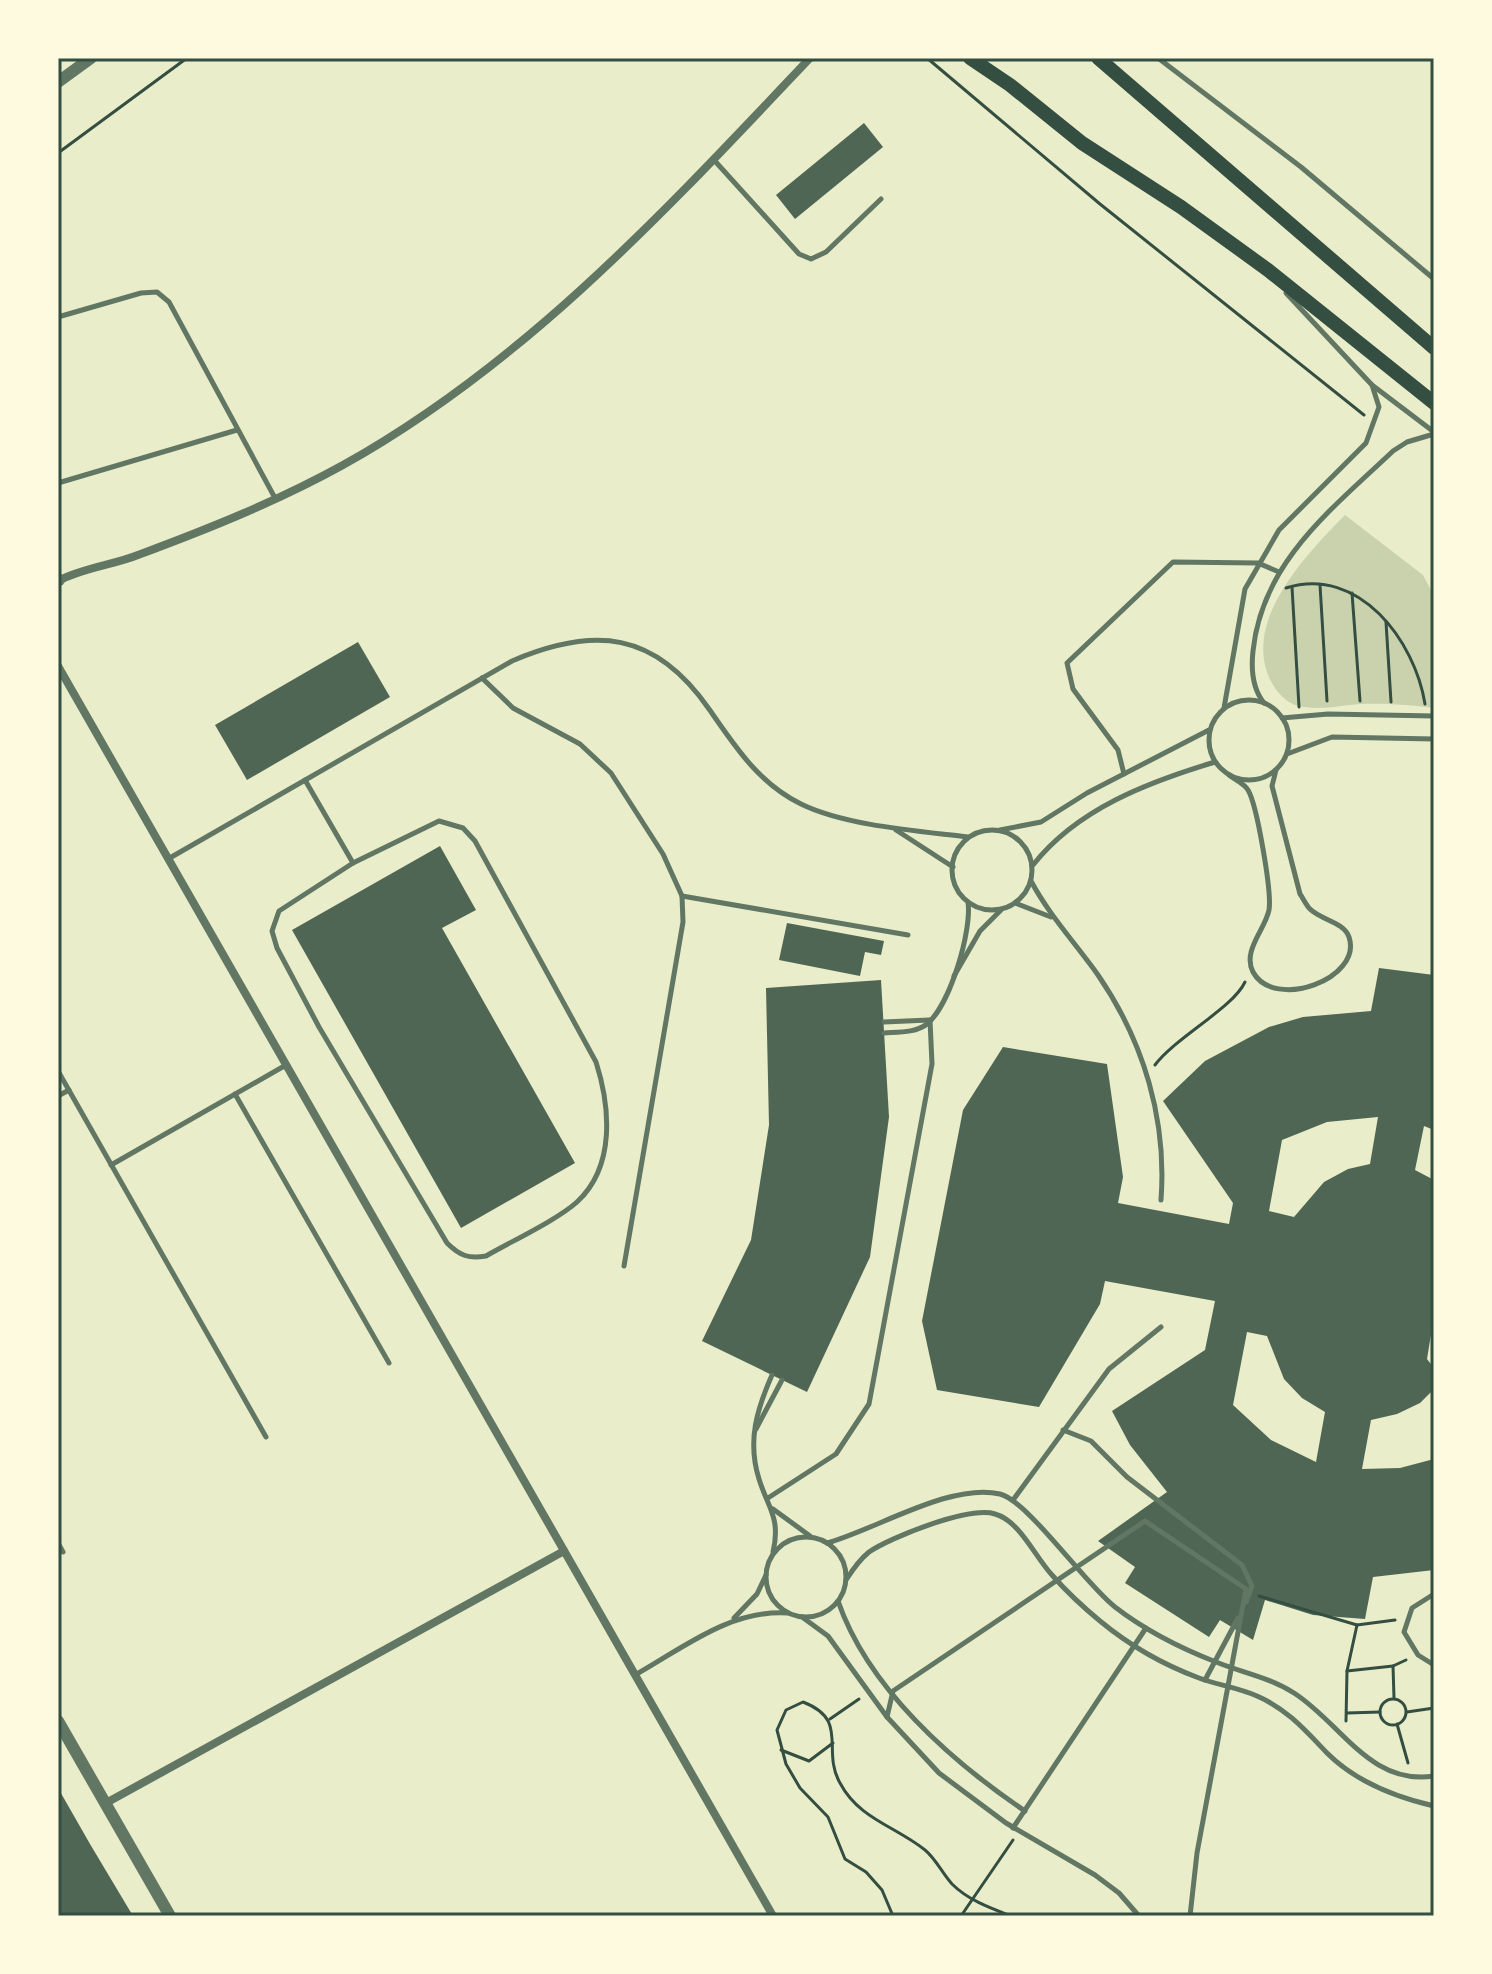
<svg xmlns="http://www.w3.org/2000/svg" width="1492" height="1974" viewBox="0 0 1492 1974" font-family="'Roboto Condensed',sans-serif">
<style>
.green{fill:#cad2ad}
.building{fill:#4f6655;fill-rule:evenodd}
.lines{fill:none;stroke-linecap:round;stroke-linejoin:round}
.path{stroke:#344e41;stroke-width:3}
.service{stroke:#617663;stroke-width:5}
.minor{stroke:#617663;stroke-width:8}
.tertiary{stroke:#617663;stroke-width:12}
.secondary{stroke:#344e41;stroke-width:14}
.neatline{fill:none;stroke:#344e41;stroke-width:3}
</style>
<rect width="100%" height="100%" fill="#e9edc9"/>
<path class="green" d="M1345 515 1423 575 1434 596V708C1411 705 1384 703 1360 704 1343 705 1323 710 1305 707 1290 706 1279 696 1272 683 1239 623 1307 554 1345 515Z"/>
<g class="building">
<path d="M864 123 883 147 795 219 776 195Z"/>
<path d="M358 642 390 697 247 780 215 725Z"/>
<path d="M440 846 476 910 442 928 575 1163 461 1228 292 930Z"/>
<path d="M787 923 884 941 881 955 865 952 860 976 779 960Z"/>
<path d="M1379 968 1434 975V1130L1424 1126 1415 1170 1434 1180V1316L1427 1359 1434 1368V1389L1420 1403 1397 1414 1371 1420 1362 1469 1400 1468 1434 1459V1570L1373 1577 1365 1619 1313 1615 1265 1600 1253 1640 1220 1620 1209 1637 1125 1583 1135 1567 1098 1541 1167 1492 1130 1445 1112 1411 1205 1350 1215 1301 1105 1281 1100 1304 1039 1407 937 1390 922 1321 963 1110 1003 1047 1107 1064 1123 1177 1118 1203 1229 1224 1233 1203 1163 1101 1205 1061 1269 1027 1303 1017 1371 1011ZM1378 1117 1370 1164 1348 1169 1324 1182 1294 1217 1269 1211 1282 1140 1327 1122ZM1247 1332 1267 1336 1284 1379 1302 1398 1325 1412 1316 1462 1271 1440 1233 1405Z"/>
<path d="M881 980 889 1117 870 1257 807 1392 702 1341 751 1240 769 1125 766 988Z"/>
<path d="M58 1788 90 1844 133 1916H58Z"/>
</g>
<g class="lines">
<g class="path">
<path d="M927 58 1100 204 1364 415"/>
<path d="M58 153 187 58"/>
<path d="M1320 585 1327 701"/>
<path d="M1292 587 1299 707"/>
<path d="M1286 588C1359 565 1415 641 1425 704"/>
<path d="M1352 593 1360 701"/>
<path d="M1386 622 1391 702"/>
<path d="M1155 1065C1176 1037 1233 1008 1245 982"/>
<path d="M1259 1596 1357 1625 1395 1620"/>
<path d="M1393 1666 1394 1698"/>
<path d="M1347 1671 1393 1666 1406 1660"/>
<circle cx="1393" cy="1712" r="13"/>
<path d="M1407 1712 1434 1708"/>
<path d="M1347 1713 1380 1712"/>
<path d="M830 1719 859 1699"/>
<path d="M1346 1721 1347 1671 1357 1625"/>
<path d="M1397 1724 1408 1763"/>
<path d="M781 1750 809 1761 833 1743"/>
<path d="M893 1916 882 1890 866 1872 845 1859 828 1817 800 1788 786 1764 777 1730 786 1710 803 1702C850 1720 821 1750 840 1783 859 1819 895 1826 925 1850 936 1859 942 1873 952 1884 968 1900 990 1908 1011 1916"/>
<path d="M961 1916 1013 1840"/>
<path d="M1067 1916H1089"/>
</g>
<g class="service">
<path d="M1158 58 1301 167 1434 279"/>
<path d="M714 160 799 254 811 259 826 252 881 199"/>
<path d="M1286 293 1372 385 1434 432"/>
<path d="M58 317 141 293 157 292 169 302 275 498"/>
<path d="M58 483 237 430"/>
<path d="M482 678 513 708 580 744 611 773 663 854 682 896 683 922 624 1266"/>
<circle cx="1249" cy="740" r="40"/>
<path d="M1264 703C1252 688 1251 669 1253 651 1262 562 1332 509 1393 451L1407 442 1434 434"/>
<path d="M1224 708 1245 589 1279 530 1366 443 1379 407 1372 385"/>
<path d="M1282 718 1328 714 1434 716"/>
<path d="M1287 754 1332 737 1434 739"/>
<path d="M1124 774 1118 750 1073 689 1067 663 1173 562 1258 563 1279 572"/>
<path d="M1229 775C1234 779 1245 784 1248 790 1257 805 1272 892 1269 910 1265 930 1242 951 1253 972 1274 1011 1363 979 1349 937 1344 922 1321 920 1310 909 1306 905 1303 898 1300 894L1272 786 1276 770"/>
<path d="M305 780 353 863"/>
<path d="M439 821 463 828 475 841 596 1062C610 1106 616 1166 577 1202 557 1220 512 1241 486 1256 469 1259 460 1256 447 1243L319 1027 277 948 272 931 279 911 353 863Z"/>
<path d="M896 830 953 867"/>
<path d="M1000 830 1041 822 1087 793 1209 730"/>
<circle cx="992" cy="870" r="40"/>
<path d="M168 859 512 661C594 626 655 631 709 709 735 746 758 783 801 804 846 826 919 831 968 837"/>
<path d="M1033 865C1077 809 1148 782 1215 762"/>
<path d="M1031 881C1049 915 1076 944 1098 975 1144 1042 1167 1120 1161 1200"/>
<path d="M682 896 908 935"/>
<path d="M1015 903 1051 917"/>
<path d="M954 976 980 931 1001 910"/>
<path d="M884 1022 929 1020"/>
<path d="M884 1033C897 1032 916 1033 927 1024 950 1005 972 931 968 902"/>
<path d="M58 1071 266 1437"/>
<path d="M235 1094 389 1363"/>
<path d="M58 1096 69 1090"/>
<path d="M111 1165 286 1065"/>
<path d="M772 1375C757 1409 747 1441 759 1479 768 1508 781 1518 773 1552"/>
<path d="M756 1429 782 1380"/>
<path d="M1063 1430 1091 1441 1127 1477 1242 1565 1252 1586 1246 1602"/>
<path d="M768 1498 836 1454 869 1404 932 1064 930 1020"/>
<path d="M1013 1500 1109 1369 1161 1327"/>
<path d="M773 1509 810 1536"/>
<circle cx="806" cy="1577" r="40"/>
<path d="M58 1543 63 1552"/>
<path d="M827 1543C875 1530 951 1482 1000 1494 1028 1501 1085 1584 1115 1607 1146 1631 1180 1648 1216 1662 1243 1673 1269 1677 1294 1693 1341 1723 1370 1786 1434 1776"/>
<path d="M846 1580C853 1569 859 1560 869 1552 891 1537 969 1506 995 1514 1020 1521 1035 1557 1052 1575 1066 1591 1083 1607 1100 1621 1129 1645 1164 1665 1199 1678 1218 1685 1239 1688 1257 1696 1287 1709 1305 1730 1327 1753 1356 1782 1395 1797 1434 1806"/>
<path d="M1434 1594 1412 1608 1404 1632 1418 1655 1434 1665"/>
<path d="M838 1601C868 1688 951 1761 1025 1811"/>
<path d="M802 1617 828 1636 887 1717 939 1773 1006 1823 1095 1875 1119 1893 1139 1916"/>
<path d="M734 1618 757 1594 766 1575"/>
<path d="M635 1675C683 1648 731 1609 788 1613"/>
<path d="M1205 1680 1238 1618"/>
<path d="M887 1717 893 1691 1145 1521 1246 1589 1197 1853 1190 1916"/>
<path d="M1013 1828 1146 1628"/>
</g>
<g class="minor">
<path d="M58 581C82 568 113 565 138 555 208 529 278 501 343 465 526 363 667 209 810 58"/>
<path d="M58 666 773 1916"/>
<path d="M106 1803 564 1551"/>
</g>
<g class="tertiary">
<path d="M58 82 91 58"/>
<path d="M58 580H59"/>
<path d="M58 1721 170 1916"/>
</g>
<g class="secondary">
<path d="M970 58 1010 85 1082 143 1181 207 1268 270 1434 403"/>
<path d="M1098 58 1434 348"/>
</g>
</g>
<rect width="1492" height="1974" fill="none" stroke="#fefae0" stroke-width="120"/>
<rect x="60" y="60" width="1372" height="1854" class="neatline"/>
</svg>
